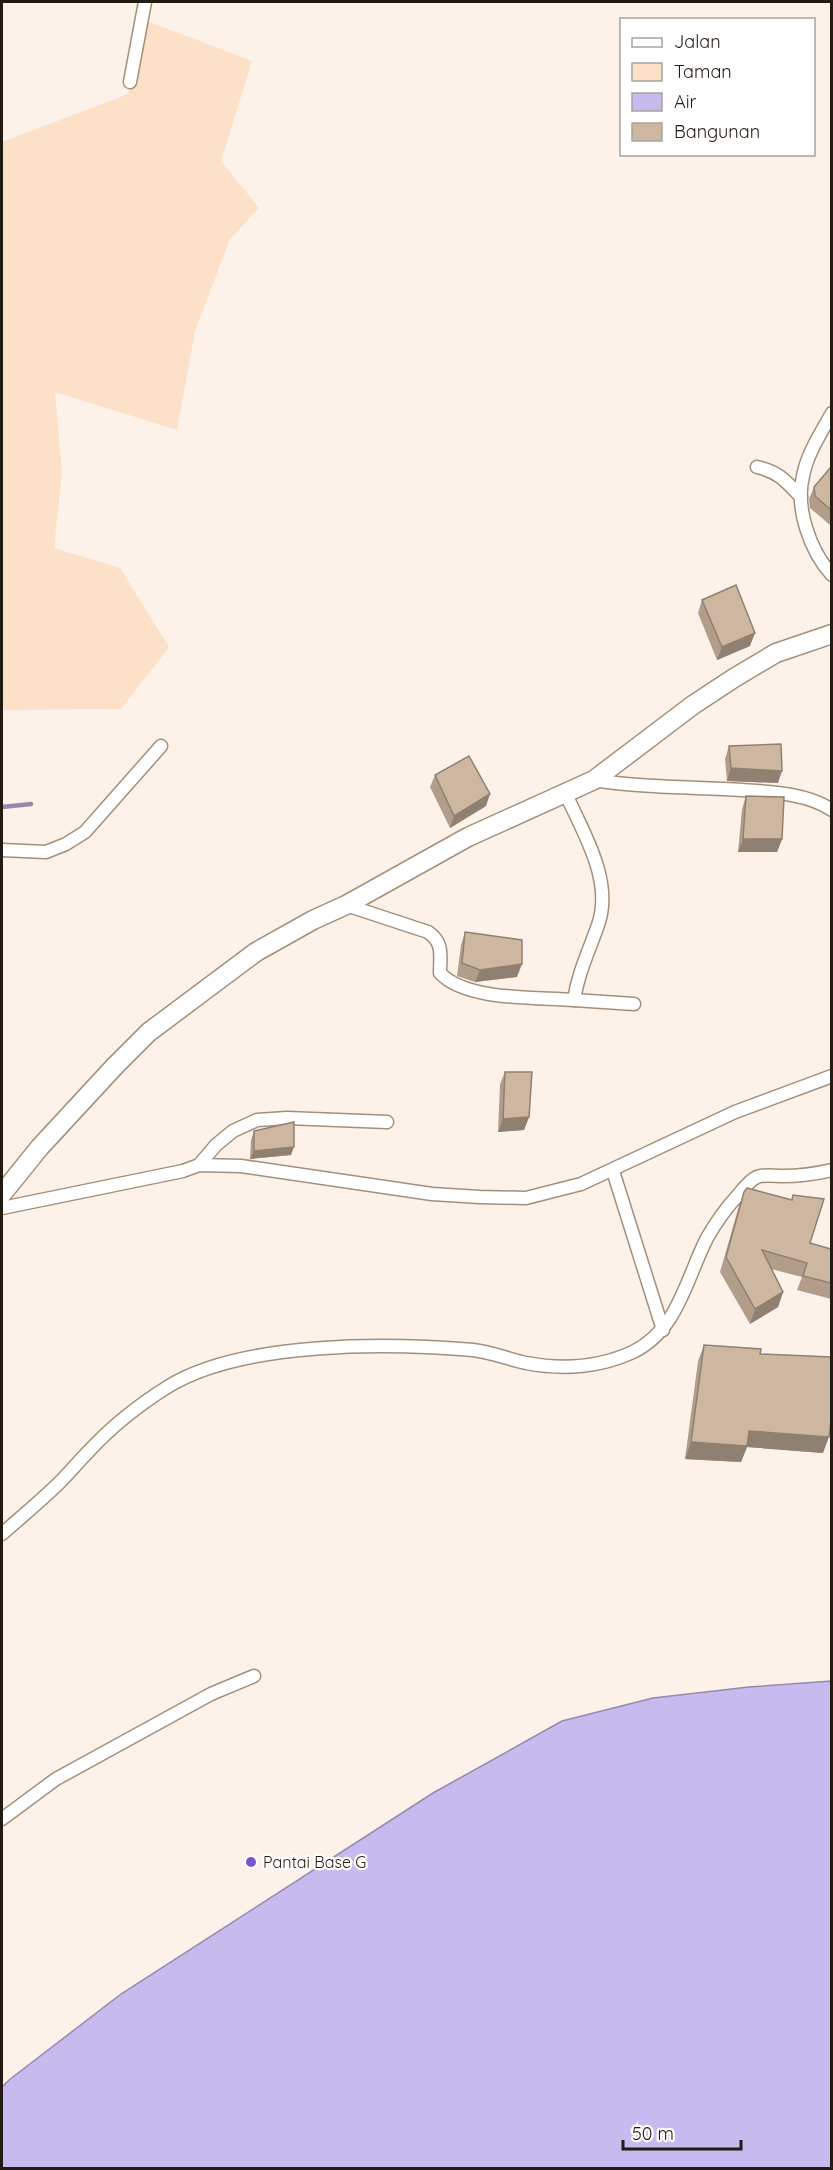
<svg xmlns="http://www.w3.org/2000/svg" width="833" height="2170" viewBox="0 0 833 2170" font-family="Quicksand,sans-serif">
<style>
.green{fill:#fce0c7}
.water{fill:#c7baee;stroke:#968aac;stroke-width:1.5}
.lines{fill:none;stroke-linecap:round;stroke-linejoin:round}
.stream{stroke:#968aac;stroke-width:4.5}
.street-casing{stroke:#a58f7a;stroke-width:15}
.secondary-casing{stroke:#a58f7a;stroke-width:21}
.street{stroke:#fff;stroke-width:12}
.secondary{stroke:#fff;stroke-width:18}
.wall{fill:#b19d8a}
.shaded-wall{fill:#908071}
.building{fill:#ceb7a1;stroke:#908071;stroke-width:1.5}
.poi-dot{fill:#7d53cc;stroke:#fff;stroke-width:2}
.labels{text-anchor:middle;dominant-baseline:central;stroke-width:4.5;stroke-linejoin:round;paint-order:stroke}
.poi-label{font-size:16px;fill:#231a12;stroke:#fff;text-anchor:start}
</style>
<rect width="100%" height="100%" fill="#fcf2e9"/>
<path class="green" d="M147 21 252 61 221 161 259 208 230 239 195 331 177 430 55 392 62 473 54 548 120 568 169 647 121 709 2 710V142L128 94Z"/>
<path class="water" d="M831 1681V2168H2V2087L9 2080 121 1994 433 1793 562 1721 653 1698 749 1687Z"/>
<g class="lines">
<path class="stream" d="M2 807 31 804"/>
<defs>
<g id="street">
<path d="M130 82 145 2"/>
<path d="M832 413C821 433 807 454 803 476 795 508 810 551 832 575"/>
<path d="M757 467C779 472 786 481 801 497"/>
<path d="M594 780C643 788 693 787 742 790 771 792 807 793 832 810"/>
<path d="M565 792C582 831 614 880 598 925 589 951 578 973 574 1000L634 1004"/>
<path d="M2 850 46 852 66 844 85 832 161 746"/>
<path d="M346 905 428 932C444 943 440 955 440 973 466 1001 536 997 574 1000"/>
<path d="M199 1165 216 1145 233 1131 257 1120 287 1118 387 1122"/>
<path d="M613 1171 663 1330"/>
<path d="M2 1208 183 1171 199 1165 241 1166 432 1194 480 1197 526 1198 581 1184 735 1112 832 1076"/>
<path d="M2 1534C21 1517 42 1500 61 1481 70 1472 79 1461 88 1452 111 1427 140 1404 169 1386 243 1341 388 1343 473 1350 491 1352 508 1359 526 1363 563 1370 598 1368 633 1352 678 1330 686 1279 707 1238 716 1222 727 1207 739 1194 744 1188 750 1180 757 1177 764 1174 775 1176 782 1176 799 1176 815 1174 832 1170"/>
<path d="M2 1819 56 1779 211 1694 254 1676"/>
</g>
<path id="secondary" d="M2 1194 40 1147 114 1067 149 1032 256 952 313 920 346 905 468 837 594 780 693 705 734 678 776 653 832 634"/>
</defs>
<use href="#street" class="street-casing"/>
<use href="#secondary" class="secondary-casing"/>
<use href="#street" class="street"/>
<use href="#secondary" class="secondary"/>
</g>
<g class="wall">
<path d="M831 467V523L830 525 810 508 809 499 814 487Z"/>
<path d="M702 600 750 646 717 660 698 613Z"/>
<path d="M729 746 778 783 727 781 725 759Z"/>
<path d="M435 775 486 806 450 828 430 787Z"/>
<path d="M746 796 782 839 777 852H738L742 809Z"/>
<path d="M465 932 517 977 475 982 457 976 461 945Z"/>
<path d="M505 1072 529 1117 524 1130 498 1132 500 1084Z"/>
<path d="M254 1131 291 1155 250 1159 251 1140Z"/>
<path d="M744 1192 810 1243 831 1249V1299L797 1290 802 1277 771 1269 783 1292 778 1307 750 1324 720 1272 739 1206Z"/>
<path d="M704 1345 760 1354 823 1453 747 1447 741 1462 685 1459 698 1361Z"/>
</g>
<g class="shaded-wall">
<path d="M755 633 750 646 717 660 722 647Z"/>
<path d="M731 768 782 771 778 783 727 781Z"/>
<path d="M490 794 486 806 450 828 454 816Z"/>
<path d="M743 839H782L777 852H738Z"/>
<path d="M522 964 517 977 475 982 480 970Z"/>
<path d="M529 1117 524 1130 498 1132 503 1119Z"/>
<path d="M294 1147 291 1155 250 1159 254 1151Z"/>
<path d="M783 1292 778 1307 750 1324 755 1309Z"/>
<path d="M749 1431 829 1437 823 1453 747 1447 741 1462 685 1459 691 1442Z"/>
</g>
<g class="building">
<path d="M831 467V510L815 496 814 487Z"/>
<path d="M736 585 755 633 722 647 702 600Z"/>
<path d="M781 744 782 771 731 768 729 746Z"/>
<path d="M469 756 490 794 454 816 435 775Z"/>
<path d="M746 796 784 797 782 839H743Z"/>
<path d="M465 932 522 940V964L480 970 462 963Z"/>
<path d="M505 1072H532L529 1117 503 1119Z"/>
<path d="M294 1122V1147L254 1151V1131Z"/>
<path d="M747 1188 792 1200 793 1195 824 1199 810 1243 831 1249V1283L803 1276 807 1263 762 1250 783 1292 755 1309 726 1257 744 1192Z"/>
<path d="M704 1345 761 1349 760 1354 831 1357V1420L829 1437 749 1431 747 1446 691 1442Z"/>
</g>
<circle class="poi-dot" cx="251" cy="1862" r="6"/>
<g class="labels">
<g class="poi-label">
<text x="263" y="1862">Pantai Base G</text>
</g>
</g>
<rect width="833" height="2170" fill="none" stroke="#231a12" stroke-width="6"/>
<rect x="620" y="18" width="195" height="138" fill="#ffffff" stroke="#a7a3a0" stroke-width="1.5"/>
<rect x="632" y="38" width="30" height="9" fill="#ffffff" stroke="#a7a3a0" stroke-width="1.5"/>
<text x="674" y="48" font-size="18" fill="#231a12">Jalan</text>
<rect x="632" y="63" width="30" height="18" fill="#fce0c7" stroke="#a7a3a0" stroke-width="1.5"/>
<text x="674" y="78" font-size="18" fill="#231a12">Taman</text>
<rect x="632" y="93" width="30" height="18" fill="#c7baee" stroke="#a7a3a0" stroke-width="1.5"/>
<text x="674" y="108" font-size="18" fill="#231a12">Air</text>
<rect x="632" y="123" width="30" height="18" fill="#ceb7a1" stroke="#a7a3a0" stroke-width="1.5"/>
<text x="674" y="138" font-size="18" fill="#231a12">Bangunan</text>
<path d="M623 2140v9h118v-9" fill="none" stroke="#231a12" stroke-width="3"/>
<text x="632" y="2140" font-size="18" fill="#231a12" stroke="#ffffff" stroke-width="4.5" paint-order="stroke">50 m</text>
</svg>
